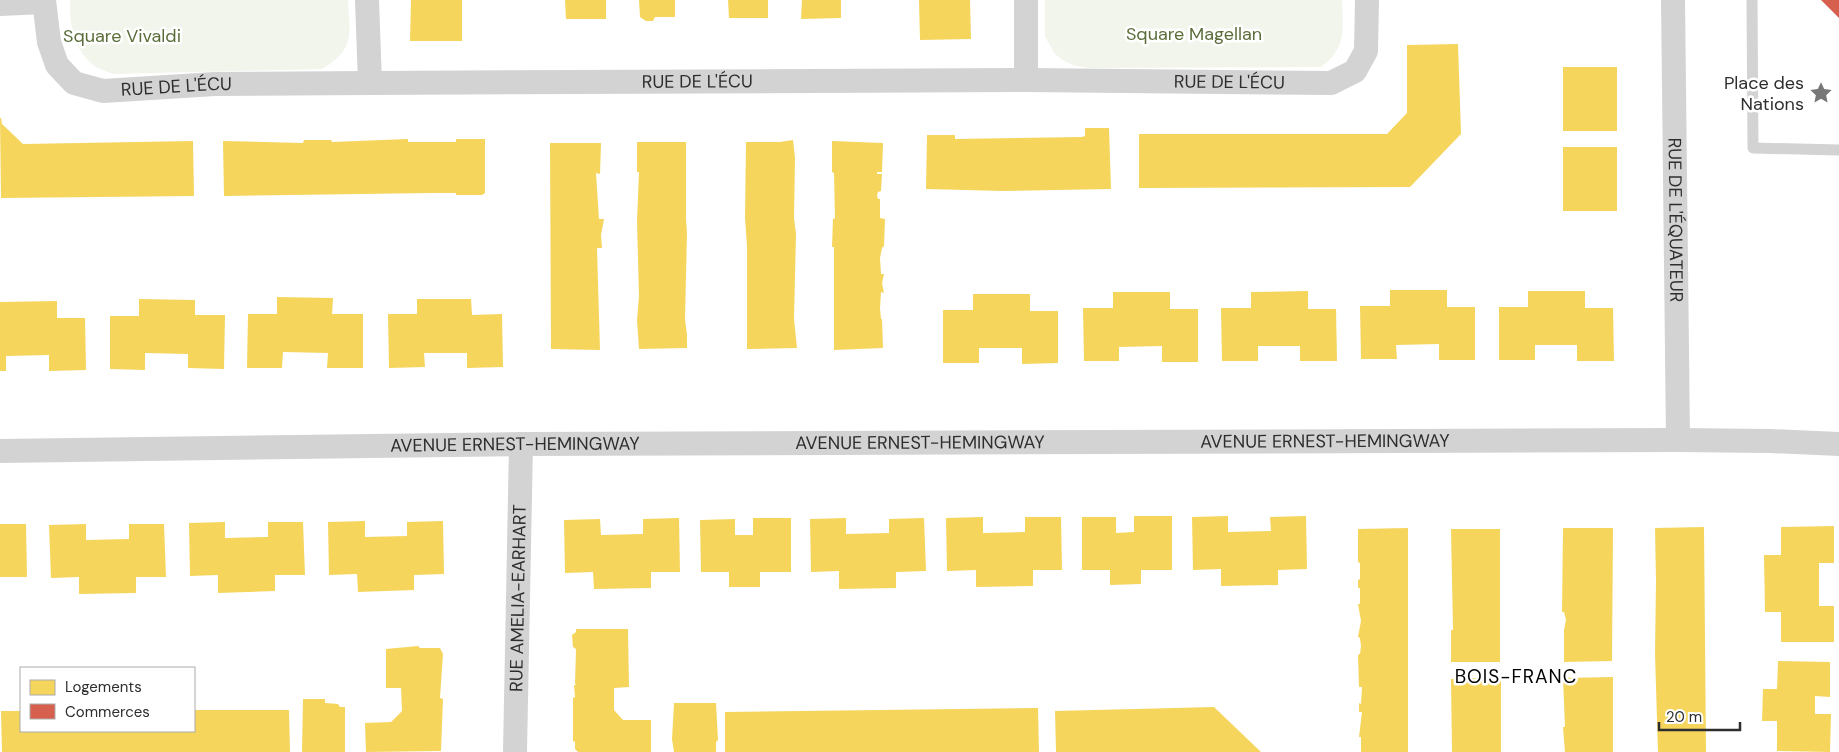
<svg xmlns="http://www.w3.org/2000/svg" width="1839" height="752" viewBox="0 0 1839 752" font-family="'DM Sans',sans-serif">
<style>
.green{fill:#f2f5eb}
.homes{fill:#f6d55c}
.shops{fill:#d6604d}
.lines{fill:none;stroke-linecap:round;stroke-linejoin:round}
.service{stroke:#d3d3d3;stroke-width:11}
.minor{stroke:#d3d3d3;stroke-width:24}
.labels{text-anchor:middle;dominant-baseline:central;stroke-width:5;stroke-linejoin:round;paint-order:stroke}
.park-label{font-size:18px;fill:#5a6d39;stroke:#fff}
.street-label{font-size:18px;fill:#2e2e2e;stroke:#fff}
.poi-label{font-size:18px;fill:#2e2e2e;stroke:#fff;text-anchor:end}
.neighbourhood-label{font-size:19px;letter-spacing:1px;fill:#000;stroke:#fff}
</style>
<rect width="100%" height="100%" fill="#fff"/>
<g class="green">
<path d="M70 0H348C350 35 355 49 322 69L113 74C107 71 97 69 92 64 72 46 70 25 70 0Z"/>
<path d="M1045 0H1342C1343 29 1347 48 1321 67L1089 68 1076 66 1064 61 1055 54 1045 37Z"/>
</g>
<g class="homes">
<path d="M411 0H462V41H410Z"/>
<path d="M565 0H606V19H566Z"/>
<path d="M639 0H675V17H655L653 21H646L640 17Z"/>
<path d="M728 0H768V18H729Z"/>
<path d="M802 0H841V18L801 19Z"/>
<path d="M919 0H970L971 39 920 40Z"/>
<path d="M1458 44 1461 134 1410 187 1139 188V134H1387L1407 113V45Z"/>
<rect x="1563" y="67" width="54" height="64"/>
<path d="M0 118H1L2 124 23 144 193 141 194 196 1 198Z"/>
<path d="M1085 128H1109L1111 189 1004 191 926 189 927 135H955V139L1082 137 1085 136Z"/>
<path d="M408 139V142H456V139H485V193L482 195H456V193H431L224 196 223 141 303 143 304 140H331L332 142Z"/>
<path d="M793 140 795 158 794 218 796 234 794 319 797 348 747 349V246L745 218 746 142H780Z"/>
<path d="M832 141 883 143 882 172H877V174H882L881 191 878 192 877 195 878 199H880V218L885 219 884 246 882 248 880 258 881 274H884L882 283 884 293 881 292 880 308 881 319H882L883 348 834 350V247H832L833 218 835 219 834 173 832 172Z"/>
<path d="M637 142H686V219L687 233 685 319 687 335V348L639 349 637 320 639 296 637 221 639 172H637Z"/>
<path d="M550 143H601L600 174 596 173 599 219H604L601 235 602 248H597L600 350 551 349Z"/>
<rect x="1563" y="147" width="54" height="64"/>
<path d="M1390 290H1447V307H1475V360H1439V344L1396 345 1397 359H1361L1360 306H1390Z"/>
<path d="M1308 291V309H1336L1337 361H1300V346H1258V361H1222L1221 308H1251V292Z"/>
<path d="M1528 291H1585V308H1613L1614 361H1577V345H1535V360H1499V307H1528Z"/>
<path d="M1113 292H1170V309H1198V362H1162V346L1119 347V361H1084L1083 308H1113Z"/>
<path d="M973 294H1030V311H1058V363L1022 364V348H979V363H943V310H973Z"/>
<path d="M277 297 333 298 332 314H363V368H327L328 353 283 352 282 368H247L248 314H277Z"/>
<path d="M139 299 195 300V315H225L224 369 188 368V354L145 353V370L110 369V316H139Z"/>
<path d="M417 299H471L472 315 502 314 503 367 467 368V353H424L425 367 389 368 388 314H417Z"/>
<path d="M57 301V318H85L86 370 49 371V355L6 356V371H0V302Z"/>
<path d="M1134 516H1172V570H1141V584L1110 585V570H1082V517H1116V533L1134 532Z"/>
<path d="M1228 516V532L1271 531 1270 517 1306 516 1307 569 1278 570V585L1221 586V569L1193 570 1192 517Z"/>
<path d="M983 517V533L1025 532V517H1061L1062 570H1033V586L976 587V570L947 571 946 518Z"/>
<path d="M679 518 680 572H651V588L594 589 593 572 565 573 564 520 600 519 601 535 643 534V519Z"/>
<path d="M753 518H791V572H760V587H729V572H701L700 520 735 519V535H753Z"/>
<path d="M846 518V534L889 533V519L924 518 926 571 896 572V588L839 589V571L811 572 810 519Z"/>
<path d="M365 521V537L407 536V522L443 521 444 574 414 575V590L358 592 357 574 329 575 328 522Z"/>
<path d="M225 522V538L268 537V522H303L305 575H275V591L218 593V575L190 576 189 523Z"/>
<path d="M0 524H26L27 577H0Z"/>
<path d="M86 524V540L129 539V524H164L166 577H136V593L79 594V577L51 578 49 525Z"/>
<path d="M1834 526V563H1819V606H1834V642H1781V612H1765L1764 555H1781V527Z"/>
<path d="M1704 527 1706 752H1658L1655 654 1656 581 1655 528Z"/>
<path d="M1408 528V752H1361V737H1359L1362 712H1359V703L1361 704 1362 687H1359L1358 656 1359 654H1360L1361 646 1360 638 1358 637 1361 621 1358 604H1360V588H1358V580L1360 579V563L1358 562V529Z"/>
<path d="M1563 528H1613L1612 661 1564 662V630L1566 620 1564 612H1562Z"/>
<path d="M1451 529H1500V662H1451V630H1453Z"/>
<path d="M576 629H628L629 687 614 688V710L623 720H651V752H578L575 749V742L573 741V698L575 697 574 685H577L575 684 576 649 573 647 572 635 576 632Z"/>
<path d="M418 646 420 648H440L443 654 440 698 443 699 441 751 366 752 365 723 391 722 402 711 401 688H386V649Z"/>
<path d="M1778 661 1830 662V697L1815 696V714H1831L1830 752 1777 751V721H1762L1763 689H1777Z"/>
<path d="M1501 677V752H1452L1451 679Z"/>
<path d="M1613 677V752H1565L1563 727H1565L1563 678Z"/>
<path d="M303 699H325V703L338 704 340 707H345V752H302Z"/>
<path d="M674 703H716L718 740 716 742V752H674L672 739Z"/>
<path d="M1214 707 1261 752H1056L1055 711Z"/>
<path d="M1038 708 1039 752H725V712Z"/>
<path d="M194 710H289L290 752H2L1 711H21V731H194Z"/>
</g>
<path class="shops" d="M1821 0H1839V18Z"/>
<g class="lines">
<path class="service" d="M1752 0 1753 148 1839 150"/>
<g class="minor">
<path id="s1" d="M44 0 49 42 57 65 74 83 103 91 215 84 370 83 1026 80 1331 83 1355 71 1366 51 1367 0"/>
<path d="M367 0 370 83"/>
<path d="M1026 0V80"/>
<path id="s2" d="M1673 0 1678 440"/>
<path d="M0 4 44 2"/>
<path id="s3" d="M0 451 521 444 1678 440 1770 441 1839 444"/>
<path id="s4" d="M515 752 521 444"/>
</g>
</g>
<defs>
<symbol id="sight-bare" viewBox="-9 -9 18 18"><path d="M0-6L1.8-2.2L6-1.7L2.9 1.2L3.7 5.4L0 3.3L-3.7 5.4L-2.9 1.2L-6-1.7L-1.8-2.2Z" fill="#777" stroke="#fff" stroke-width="2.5" paint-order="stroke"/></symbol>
</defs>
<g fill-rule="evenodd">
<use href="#sight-bare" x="1805" y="77" width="32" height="32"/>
</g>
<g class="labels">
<g class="park-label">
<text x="1194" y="34">Square Magellan</text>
<text x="122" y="36">Square Vivaldi</text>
</g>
<g class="street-label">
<text stroke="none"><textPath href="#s1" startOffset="716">RUE DE L'ÉCU</textPath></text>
<text stroke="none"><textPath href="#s1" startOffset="1248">RUE DE L'ÉCU</textPath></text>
<text stroke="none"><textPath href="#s1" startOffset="195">RUE DE L'ÉCU</textPath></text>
<text stroke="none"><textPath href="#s2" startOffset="220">RUE DE L'ÉQUATEUR</textPath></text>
<text stroke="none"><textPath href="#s3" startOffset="1325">AVENUE ERNEST-HEMINGWAY</textPath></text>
<text stroke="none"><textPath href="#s3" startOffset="920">AVENUE ERNEST-HEMINGWAY</textPath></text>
<text stroke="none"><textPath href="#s3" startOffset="515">AVENUE ERNEST-HEMINGWAY</textPath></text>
<text stroke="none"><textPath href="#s4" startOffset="154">RUE AMELIA-EARHART</textPath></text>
</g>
<g class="poi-label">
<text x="1804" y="83">Place des<tspan x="1804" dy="21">Nations</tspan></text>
</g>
<g class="neighbourhood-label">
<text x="1516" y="676">BOIS-FRANC</text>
</g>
</g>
<rect x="20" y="667" width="175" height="65" fill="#ffffff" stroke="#ababab"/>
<rect x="30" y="680" width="25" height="15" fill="#f6d55c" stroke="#ababab"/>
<text x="65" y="692" font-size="15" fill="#2e2e2e">Logements</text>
<rect x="30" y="704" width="25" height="15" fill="#d6604d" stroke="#ababab"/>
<text x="65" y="717" font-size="15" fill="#2e2e2e">Commerces</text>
<path d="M1659 722v8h81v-8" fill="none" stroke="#2e2e2e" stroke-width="2.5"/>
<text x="1666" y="722" font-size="15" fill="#2e2e2e" stroke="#ffffff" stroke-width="4" paint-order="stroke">20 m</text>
</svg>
